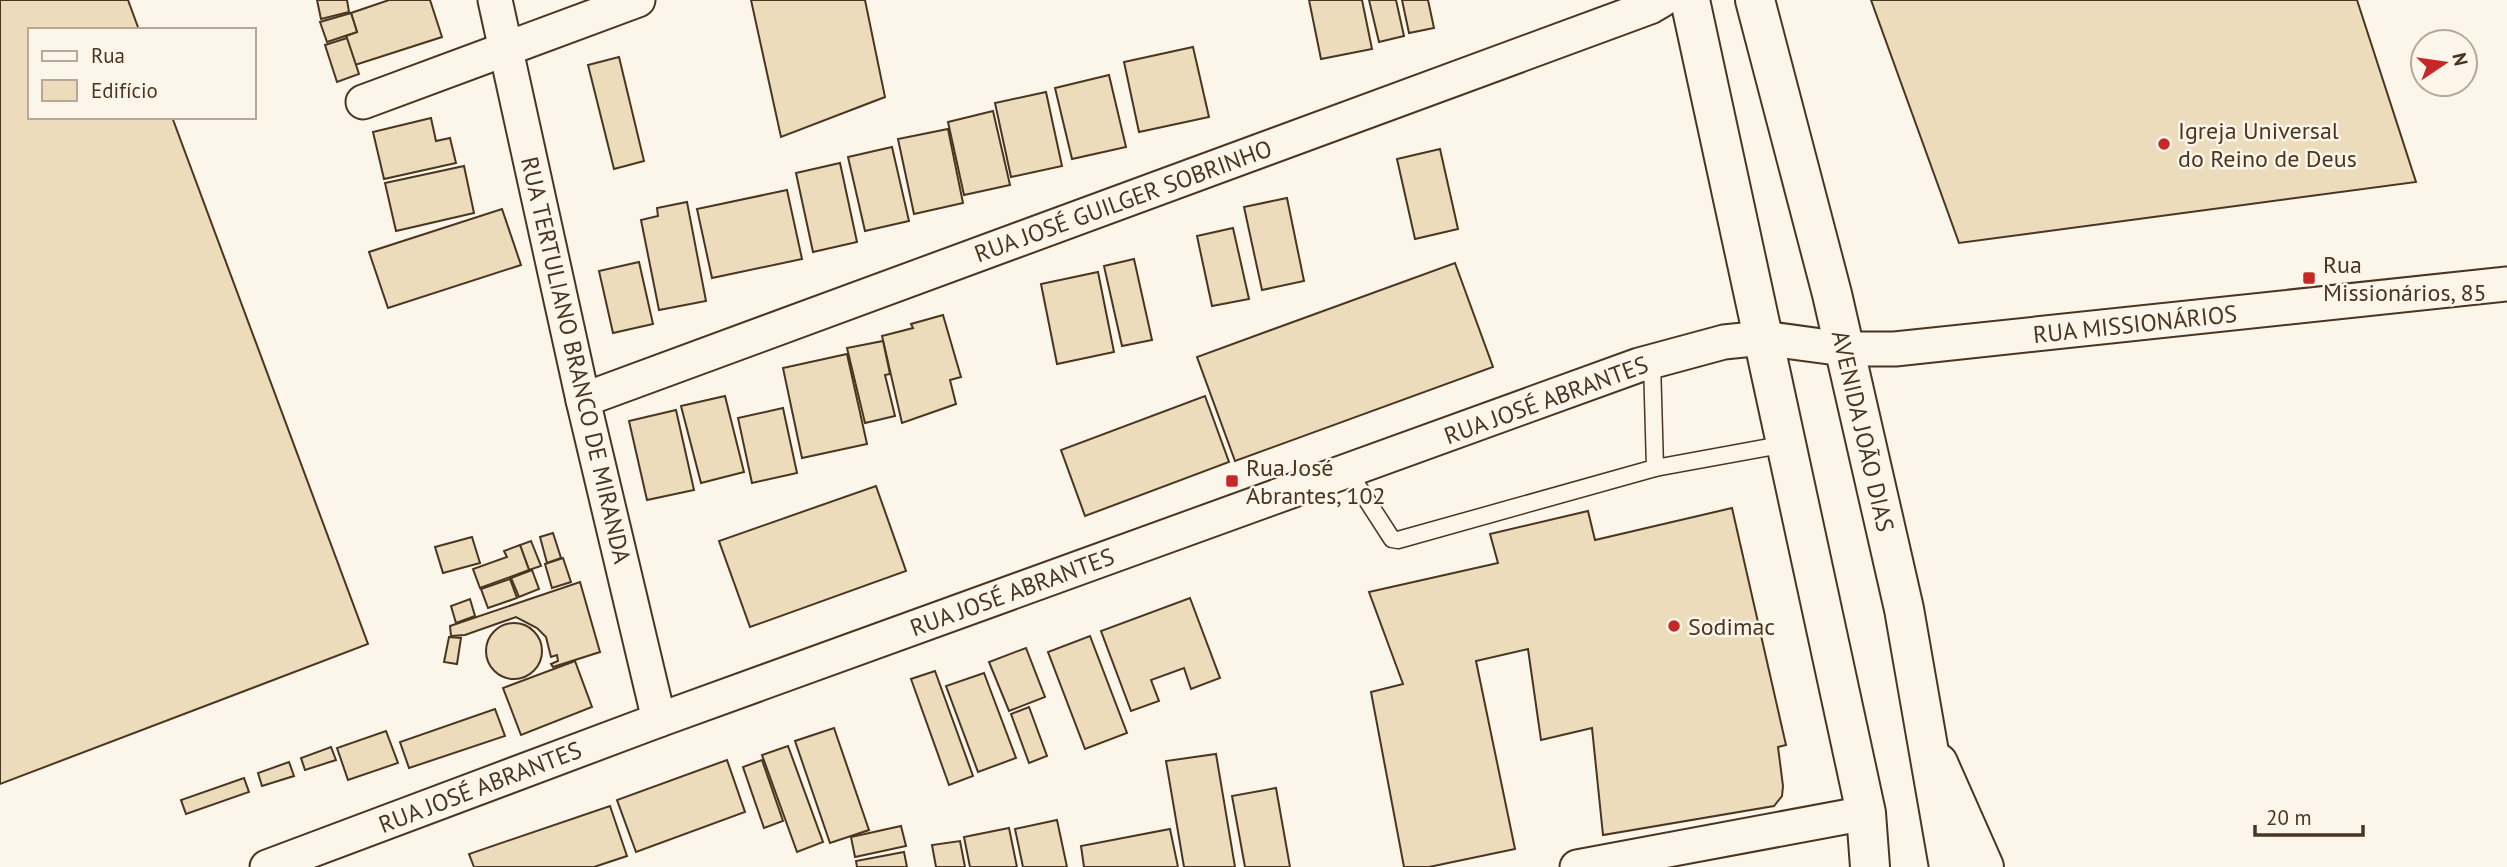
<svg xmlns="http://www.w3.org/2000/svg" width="2507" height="867" viewBox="0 0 2507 867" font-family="'PT Sans',sans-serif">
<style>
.building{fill:#ecdcbc;stroke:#4a3520;stroke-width:2}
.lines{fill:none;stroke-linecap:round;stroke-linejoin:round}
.lane-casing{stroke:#4a3520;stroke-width:19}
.street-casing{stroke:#4a3520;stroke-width:37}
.secondary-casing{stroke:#4a3520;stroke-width:42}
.primary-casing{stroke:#4a3520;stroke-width:42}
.lane{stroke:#fbf6e9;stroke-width:16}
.street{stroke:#fbf6e9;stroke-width:33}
.secondary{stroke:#fbf6e9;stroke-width:38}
.primary{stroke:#fbf6e9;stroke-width:38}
.poi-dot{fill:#c62828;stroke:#fbf6e9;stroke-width:2.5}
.labels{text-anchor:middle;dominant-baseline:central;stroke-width:5;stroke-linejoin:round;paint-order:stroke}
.poi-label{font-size:24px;fill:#4a3520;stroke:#fbf6e9;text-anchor:start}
.street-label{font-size:24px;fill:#4a3520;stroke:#fbf6e9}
</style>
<rect width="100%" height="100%" fill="#fbf6e9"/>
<g class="building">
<path d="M0 0H128L139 30H30V117H172L368 644 0 784Z"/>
<path d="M317 0H347L349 12 321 19Z"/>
<path d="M389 0H430L442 37 355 65 346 36 357 32 351 13Z"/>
<path d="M751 0H865L885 97 781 137Z"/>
<path d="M1309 0H1362L1372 49 1321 59Z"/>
<path d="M1369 0H1396L1404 36 1379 42Z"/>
<path d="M1402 0H1428L1434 28 1409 33Z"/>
<path d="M1871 0H2357L2416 182 1959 243Z"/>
<path d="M351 13 357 32 327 42 320 22Z"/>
<path d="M347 38 359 74 337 82 325 45Z"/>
<path d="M1193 47 1209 117 1139 132 1124 62Z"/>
<path d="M619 57 644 161 614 169 588 65Z"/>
<path d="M1109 75 1126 147 1072 159 1055 88Z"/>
<path d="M1046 92 1062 166 1011 177 995 103Z"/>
<path d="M993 111 1010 185 964 195 948 122Z"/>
<path d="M431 118 436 141 450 138 456 163 384 179 373 132Z"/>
<path d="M948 129 963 203 914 214 898 139Z"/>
<path d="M892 147 909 221 865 231 848 157Z"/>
<path d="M1440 149 1458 229 1415 239 1397 159Z"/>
<path d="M840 163 857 242 813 252 796 173Z"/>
<path d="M464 166 474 213 396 231 385 183Z"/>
<path d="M787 190 802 259 712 278 697 209Z"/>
<path d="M1287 198 1304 281 1262 290 1244 207Z"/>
<path d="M687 202 706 301 659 310 641 220 658 216 657 208Z"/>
<path d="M502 209 521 265 388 308 369 252Z"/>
<path d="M1233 228 1249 299 1212 306 1197 236Z"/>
<path d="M1134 259 1152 340 1122 346 1104 266Z"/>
<path d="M639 262 653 324 613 333 599 271Z"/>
<path d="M1455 263 1493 367 1235 461 1197 357Z"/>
<path d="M1098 272 1114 352 1057 364 1041 284Z"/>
<path d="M943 315 961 377 950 380 956 404 902 423 882 336 913 328 911 324Z"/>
<path d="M883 341 890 374 885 375 895 416 865 423 847 348Z"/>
<path d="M847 354 867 444 802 458 783 368Z"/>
<path d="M725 396 744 472 701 483 681 406Z"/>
<path d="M1205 396 1229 462 1085 516 1061 450Z"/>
<path d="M783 408 797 473 752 483 738 418Z"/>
<path d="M676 410 694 490 647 500 629 421Z"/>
<path d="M876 486 906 571 750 627 719 541Z"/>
<path d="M1732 508 1786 745 1778 747 1783 786 1782 796 1774 806 1603 835 1592 728 1541 740 1528 649 1476 661 1515 849 1429 867H1404L1371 692 1403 684 1369 592 1498 563 1490 534 1588 511 1595 540Z"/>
<path d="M553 533 561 558 547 563 540 537Z"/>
<path d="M472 537 480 563 443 573 435 547Z"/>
<path d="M531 541 541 566 529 570 520 545Z"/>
<path d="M520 545 529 570 480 588 473 569 507 557 504 551Z"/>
<path d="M563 558 571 582 552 588 545 564Z"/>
<path d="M532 570 539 589 519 597 511 578Z"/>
<path d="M510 579 517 598 488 608 481 589Z"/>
<path d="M580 582 600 652 553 667 551 664 558 661 557 655 551 657 546 637 537 628 516 617 465 635 451 636 450 626Z"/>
<path d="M1190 598 1220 678 1191 689 1184 668 1151 680 1159 701 1131 711 1101 631Z"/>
<path d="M470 599 475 616 456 623 451 606Z"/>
<circle cx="514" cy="651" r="28"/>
<path d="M1090 636 1127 733 1085 749 1048 652Z"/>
<path d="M449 637 461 638 457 664 444 662Z"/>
<path d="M1026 648 1045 697 1009 711 989 662Z"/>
<path d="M575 661 592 707 521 735 503 688Z"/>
<path d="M935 671 973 776 949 785 911 679Z"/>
<path d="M984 673 1016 758 978 772 946 686Z"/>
<path d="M1029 707 1047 756 1029 763 1011 714Z"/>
<path d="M495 709 505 736 409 768 400 742Z"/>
<path d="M834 728 869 830 830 843 795 741Z"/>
<path d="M386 731 398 763 348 780 337 748Z"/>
<path d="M788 746 823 842 797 852 762 755Z"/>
<path d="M331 747 336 760 305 770 301 758Z"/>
<path d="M1216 754 1235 867H1184L1166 761Z"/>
<path d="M727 760 745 812 636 852 617 800Z"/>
<path d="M762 760 783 821 764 828 743 767Z"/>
<path d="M289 762 294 776 262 786 258 773Z"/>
<path d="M244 778 249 792 186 814 181 800Z"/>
<path d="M1276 788 1290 867H1245L1232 796Z"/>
<path d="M610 806 627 856 594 867H474L469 854Z"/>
<path d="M1057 820 1067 867H1023L1015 829Z"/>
<path d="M901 826 906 846 855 857 851 837Z"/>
<path d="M1009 828 1017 867H970L964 837Z"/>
<path d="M1170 829 1178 867H1084L1081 846Z"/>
<path d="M960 841 965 867H936L932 845Z"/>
<path d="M904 852 907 867H857L856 861Z"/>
</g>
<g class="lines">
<defs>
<g id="lane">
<path d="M1655 468 1786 444"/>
<path d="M1348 471 1392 539 1398 540 1655 468 1652 362"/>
</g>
<g id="street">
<path d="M495 0 583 400 659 720"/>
<path d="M363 102 638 0"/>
<path d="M583 400 1650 7 1662 0"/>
<path d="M267 867 659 720 1639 365 1724 342 1763 338 1844 349H1895L2507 284"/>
<path d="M1577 867 1866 813"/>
</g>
<path id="secondary" d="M1938 763 1984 867"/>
<g id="primary">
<path d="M1690 0 1866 813 1870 867"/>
<path d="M1755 0 1832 294 1904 609 1949 867"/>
</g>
</defs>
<use href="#lane" class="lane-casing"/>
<use href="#street" class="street-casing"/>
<use href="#secondary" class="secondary-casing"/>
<use href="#primary" class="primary-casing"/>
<use href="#lane" class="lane"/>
<use href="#street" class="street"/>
<use href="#secondary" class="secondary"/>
<use href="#primary" class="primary"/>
</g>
<g class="poi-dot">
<circle cx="2164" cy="144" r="7"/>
<rect x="2302" y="271" width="14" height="14" rx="3.5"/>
<rect x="1225" y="474" width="14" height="14" rx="3.5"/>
<circle cx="1674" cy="626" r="7"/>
</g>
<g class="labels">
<g class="poi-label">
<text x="2178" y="130">Igreja Universal<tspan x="2178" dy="28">do Reino de Deus</tspan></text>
<text x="2323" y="264">Rua<tspan x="2323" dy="28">Missionários, 85</tspan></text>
<text x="1246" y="467">Rua José<tspan x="1246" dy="28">Abrantes, 102</tspan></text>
<text x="1688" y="626">Sodimac</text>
</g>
<g class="street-label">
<text transform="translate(1123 201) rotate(-20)">RUA JOSÉ GUILGER SOBRINHO</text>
<text transform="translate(2135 324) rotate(-6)">RUA MISSIONÁRIOS</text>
<text transform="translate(576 360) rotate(77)">RUA TERTULIANO BRANCO DE MIRANDA</text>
<text transform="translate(1546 400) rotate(-20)">RUA JOSÉ ABRANTES</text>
<text transform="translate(1863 431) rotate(77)">AVENIDA JOÃO DIAS</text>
<text transform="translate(1012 592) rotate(-20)">RUA JOSÉ ABRANTES</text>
<text transform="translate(480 787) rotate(-21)">RUA JOSÉ ABRANTES</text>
</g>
</g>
<rect x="28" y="28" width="228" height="91" fill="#fbf6e9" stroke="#b4a999" stroke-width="2"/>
<rect x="42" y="51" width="35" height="10" fill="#fbf6e9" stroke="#b4a999" stroke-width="2"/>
<text x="91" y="63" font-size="21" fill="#4a3520">Rua</text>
<rect x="42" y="80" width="35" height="21" fill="#ecdcbc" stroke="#b4a999" stroke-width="2"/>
<text x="91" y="98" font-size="21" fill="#4a3520">Edifício</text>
<g transform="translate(2444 63) rotate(77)"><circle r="33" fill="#fbf6e9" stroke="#b4a999" stroke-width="2"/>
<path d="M0-5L12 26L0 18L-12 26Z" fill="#c62828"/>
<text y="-10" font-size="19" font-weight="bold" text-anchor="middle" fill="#4a3520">N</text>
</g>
<path d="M2255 825v10h108v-10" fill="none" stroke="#4a3520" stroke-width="3.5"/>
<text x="2266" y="825" font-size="21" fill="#4a3520" stroke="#fbf6e9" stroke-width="5" paint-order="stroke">20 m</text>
</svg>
